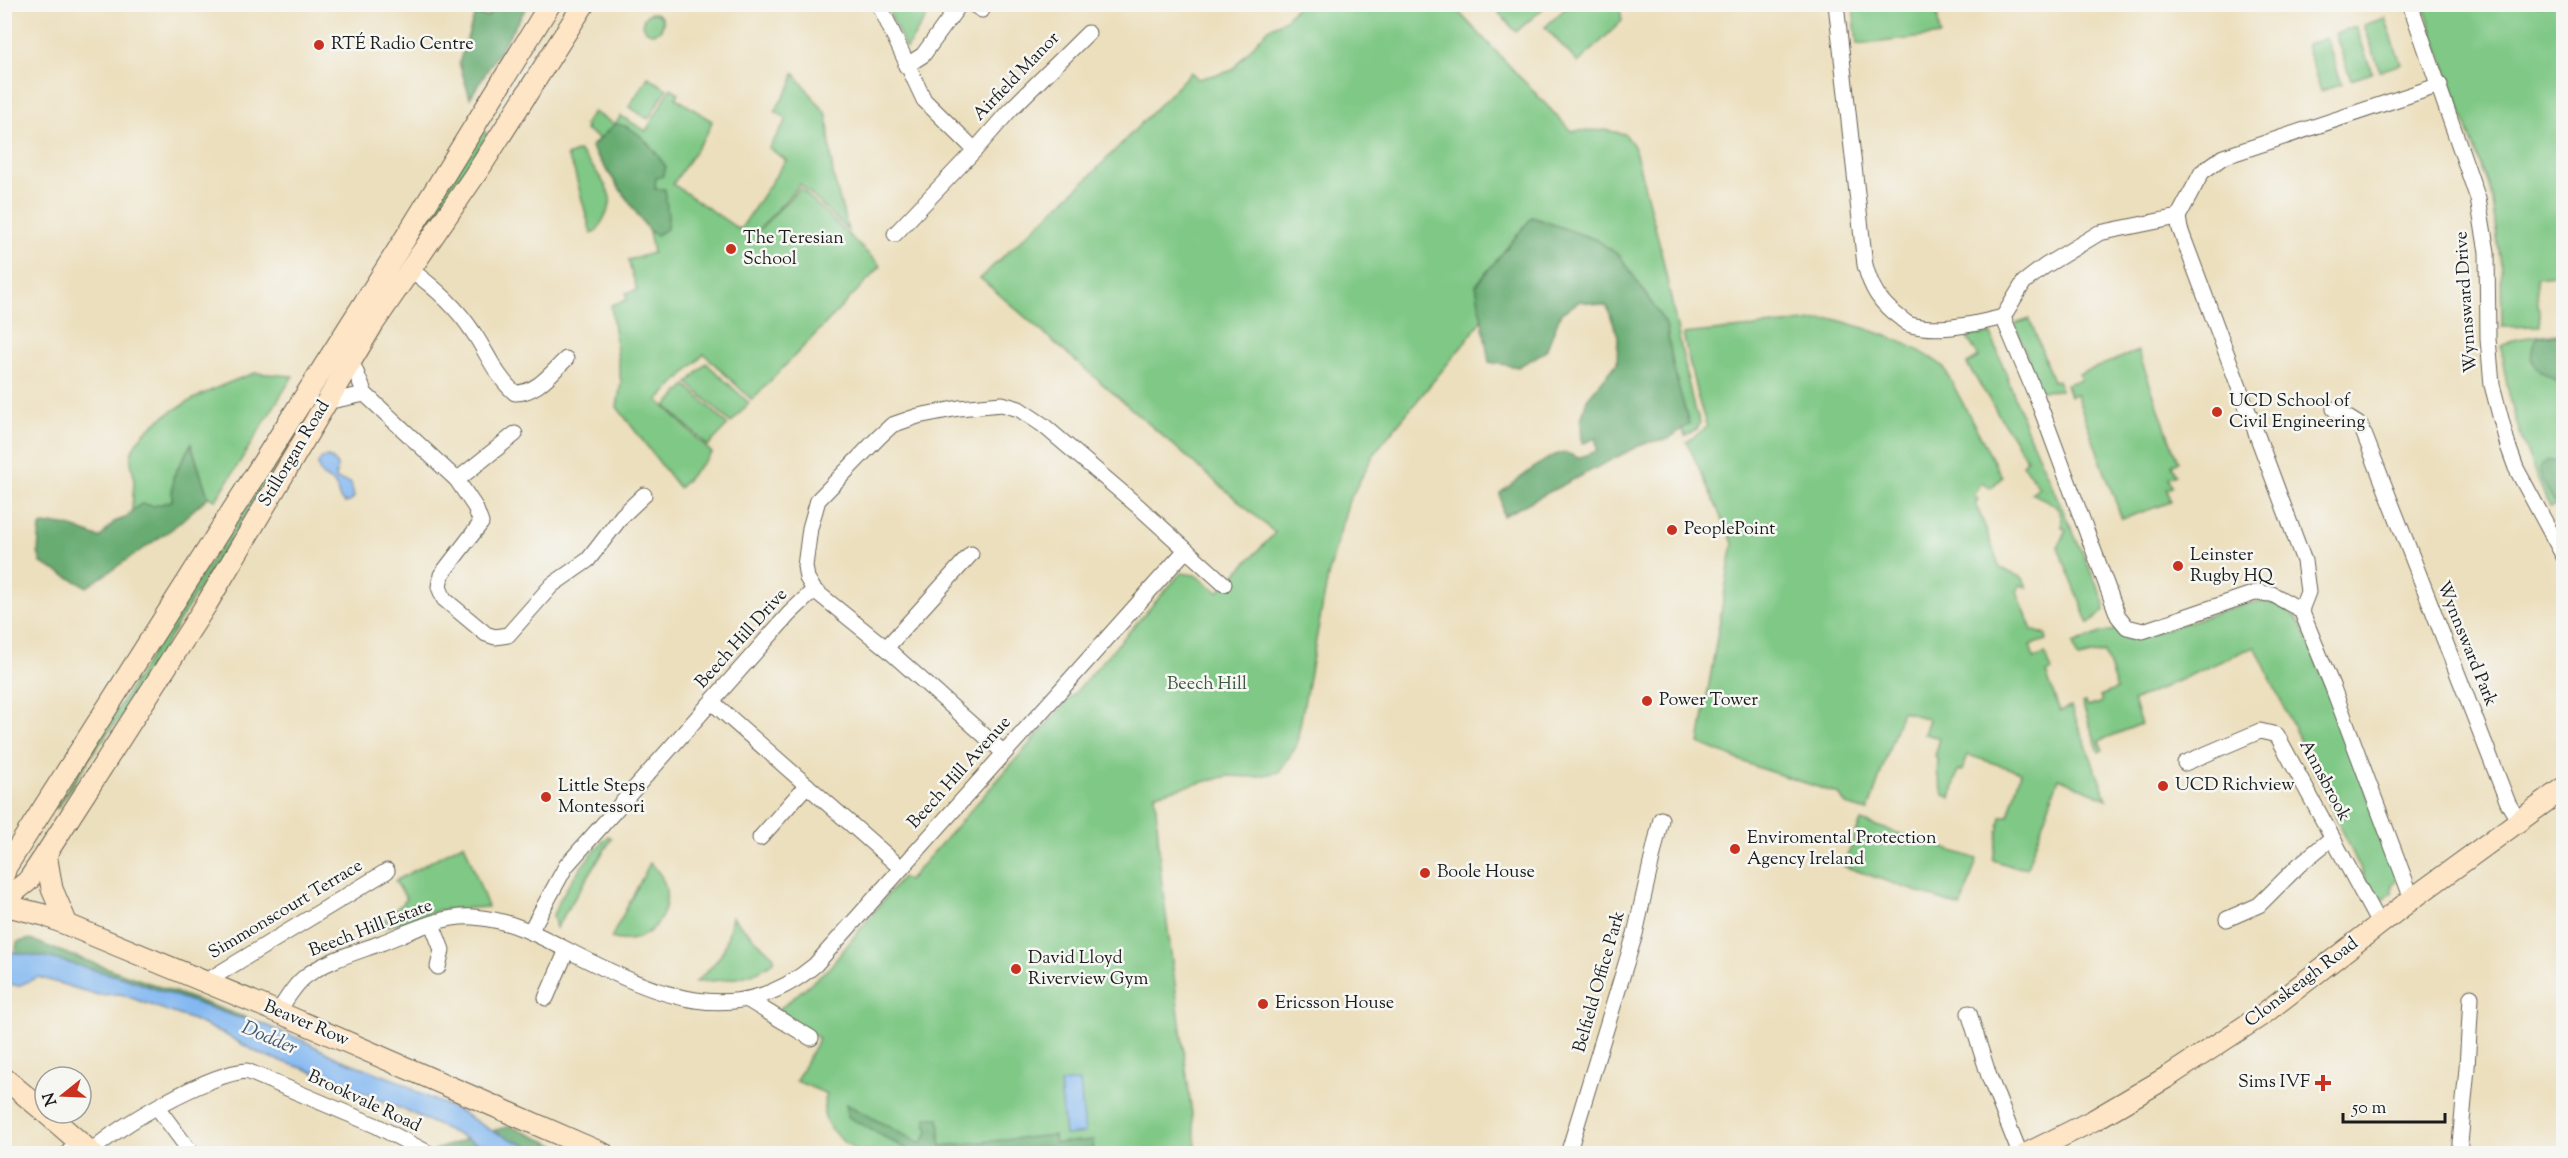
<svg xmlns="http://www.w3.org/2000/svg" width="2568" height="1158" viewBox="0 0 2568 1158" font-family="'Sorts Mill Goudy',serif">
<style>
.green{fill:#7fc885;stroke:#4e7250;stroke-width:1.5}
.forest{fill:#67ac72;stroke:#426447;stroke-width:1.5}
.water{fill:#83b8f1;stroke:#506a86;stroke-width:1.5}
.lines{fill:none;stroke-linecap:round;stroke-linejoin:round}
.street-casing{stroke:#656054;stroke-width:17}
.secondary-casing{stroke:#656054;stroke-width:23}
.street{stroke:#fff;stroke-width:15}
.secondary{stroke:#fde5c5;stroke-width:21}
.poi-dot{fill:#c8321e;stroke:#f6f6f2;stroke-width:2}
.labels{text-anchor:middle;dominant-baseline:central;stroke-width:5;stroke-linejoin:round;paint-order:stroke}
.poi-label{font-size:18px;fill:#1c1c1c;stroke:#f6f6f2;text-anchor:start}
.street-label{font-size:18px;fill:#1c1c1c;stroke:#f6f6f2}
.park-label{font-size:18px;fill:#3f5841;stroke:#f6f6f2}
.water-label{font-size:20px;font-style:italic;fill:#455a71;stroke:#f6f6f2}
</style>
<rect width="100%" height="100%" fill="#f6f6f2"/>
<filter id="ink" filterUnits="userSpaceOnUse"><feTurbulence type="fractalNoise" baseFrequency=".0167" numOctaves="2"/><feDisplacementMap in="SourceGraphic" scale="12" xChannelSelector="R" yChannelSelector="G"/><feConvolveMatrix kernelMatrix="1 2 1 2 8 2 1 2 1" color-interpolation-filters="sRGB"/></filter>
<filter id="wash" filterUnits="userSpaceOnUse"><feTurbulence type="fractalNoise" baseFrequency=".008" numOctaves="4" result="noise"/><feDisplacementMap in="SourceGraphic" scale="24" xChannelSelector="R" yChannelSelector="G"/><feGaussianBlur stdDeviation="1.35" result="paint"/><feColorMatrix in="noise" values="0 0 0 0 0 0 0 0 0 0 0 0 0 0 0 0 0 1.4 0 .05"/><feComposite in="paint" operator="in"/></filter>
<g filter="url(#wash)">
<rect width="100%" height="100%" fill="#ecdfbd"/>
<g class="green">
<path d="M1570 4 1617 5 1620 9 1622 21 1578 63 1545 27Z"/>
<path d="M886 5H934L906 49Z"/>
<path d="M1298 5H1456L1454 7 1571 131 1604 130 1625 134 1634 146 1660 246 1692 400 1700 423 1697 429 1685 436 1630 304 1544 232 1468 339 1375 452 1348 503 1328 576 1296 747 1279 772 1254 777 1228 776 1155 794 1161 876 1197 1153H860C839 1140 815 1122 827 1094L796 1081 819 1038 775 1013 830 967 902 877 908 881 1181 573 1195 575 1218 592 1275 533 980 278 1088 178 1191 72 1198 79 1231 71 1268 29 1285 20Z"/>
<path d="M1545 5 1546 6 1516 32 1499 13 1505 8 1503 5Z"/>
<path d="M1853 5H1936L1940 35 1857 45Z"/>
<path d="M2423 5H2563V274L2536 277 2540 326 2502 327 2501 265 2491 194Z"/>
<circle cx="653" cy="23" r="10"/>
<path d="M2385 18 2401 64 2380 71 2364 25Z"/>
<path d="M2356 27 2372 73 2351 80 2335 34Z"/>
<path d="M2326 38 2342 84 2321 91 2306 45Z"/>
<path d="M794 73 827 115 833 175 848 230 800 184 757 232 800 188 881 266 752 400 704 354 658 400 712 453 679 488 617 407 621 383 611 305 627 300 626 293 637 290 628 260 653 253 649 231 591 147 599 138 585 130 587 127 584 125 593 112 615 124 621 116 646 131 671 88 679 93 676 98 712 121 709 130 673 184 740 230 786 160 769 148 787 119 775 111 791 85Z"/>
<path d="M648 77 667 89 648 119 629 107Z"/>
<path d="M482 131 488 134 206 577 125 711 96 748 58 808H55Z"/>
<path d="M579 151C589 162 614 190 610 205 607 214 601 223 597 231L591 233 574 170 567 156Z"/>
<path d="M1834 319C1872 330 1911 342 1943 366L2002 477 1991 488 1981 483 1974 497 1978 499 1976 503 2000 568 2023 578 2027 587 2020 585 2017 592 2032 630 2046 635 2047 640 2030 645 2034 658 2045 654 2052 670 2046 673 2060 711 2071 707 2107 799 2059 778 2027 867H2014L1993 860 2001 816H2008L2021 772 1968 755 1962 771 1958 770 1951 798 1944 795 1937 774 1938 761 1935 756 1940 738 1924 734 1929 719 1902 711 1868 811 1846 805 1839 794 1756 767 1699 743 1733 543 1687 442 1707 427 1697 395 1683 334Z"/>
<path d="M2030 319 2053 381 2057 380 2061 390 2043 391 2039 389 2015 324Z"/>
<path d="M2563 332V503L2550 507C2525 453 2507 405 2501 346L2517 339Z"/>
<path d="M1991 334 2029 435 2105 603 2104 611 2089 624 2058 547 2066 529 2062 527C2063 504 2049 502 2031 493L2039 487 2023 464 2027 460 1967 364 1979 357 1966 336Z"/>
<path d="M2138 351 2178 462 2172 464 2176 475 2169 477 2172 487 2167 489 2171 502 2122 519 2076 394 2070 396 2066 384 2081 380 2079 374Z"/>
<path d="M706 363 749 403 731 423 688 383Z"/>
<path d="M255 373 293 376 216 500 208 497 191 444 173 477 172 501 154 506 142 504 132 512C132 501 134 490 134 479 134 470 128 461 132 452 143 417 222 384 255 373Z"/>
<path d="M686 385 728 425 708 446 666 406Z"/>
<path d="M2261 601 2275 604 2290 612 2301 625 2330 695 2398 878 2392 886V893L2377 904 2255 646 2133 701 2141 724 2099 741 2103 750 2099 752 2082 703 2085 702 2088 707 2102 702 2100 696 2117 689 2104 652 2078 658 2073 644 2103 632 2116 630 2129 639 2141 637 2242 605Z"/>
<path d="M1861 821 1977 859 1961 907 1843 866Z"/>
<path d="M608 836 612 838 556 928 553 915C565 885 585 860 608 836Z"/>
<path d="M464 843 488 907 440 910 373 931 407 899 395 881Z"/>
<path d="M650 863C687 894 656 952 611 938Z"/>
<path d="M732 917 774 957V961C753 980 723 980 696 982 723 956 725 954 732 917Z"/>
</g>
<g class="forest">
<path d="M492 5H528L470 98 459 63 475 14 488 17Z"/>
<path d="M615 124C635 124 656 152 666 167L663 176 656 178 655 189H665L668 216 667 229 656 235 649 231 591 147Z"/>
<path d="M1532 217 1597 240 1620 256 1666 324 1674 370 1689 424 1668 439 1644 443 1503 516 1500 493C1514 484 1550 452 1564 453 1568 453 1574 456 1578 458L1597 451 1596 438 1582 444 1581 420 1587 399 1617 363 1618 336 1607 306 1580 301 1561 313 1546 351 1518 367 1489 362 1476 285Z"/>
<path d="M2563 334H2564L2563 385 2539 370 2531 359 2533 345 2538 337Z"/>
<path d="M191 444 208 497 172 529 87 587 41 563 38 552 40 526C64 520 79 530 100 538L114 522 125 518 138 506 142 504 154 506 172 501 173 478Z"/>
<path d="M2548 461 2563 462V501L2555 503C2549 491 2540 481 2539 468Z"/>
<path d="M30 939 57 950 258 1022 236 1017 124 978 50 958 15 954 17 942Z"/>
<path d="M846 1104 921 1144 928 1132 926 1118H939L941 1146 1054 1135 1055 1143 1093 1140 1094 1153H913L848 1117Z"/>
<path d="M510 1126 573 1153H544L492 1131Z"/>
<path d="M467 1139 497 1153H435V1150Z"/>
</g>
<g class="water">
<path d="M327 457 333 459 337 465 336 479 351 483 354 497 350 502 345 503C337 498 339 493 336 486 330 476 319 481 318 463L322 458Z"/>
<path d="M5 951 50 958 124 978 236 1017 258 1022 304 1041 337 1058 401 1082 418 1093 459 1111 492 1131 544 1153H497L409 1112 308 1070 260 1054 224 1034 193 1020 120 994 98 995 38 977 18 986 5 983Z"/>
<path d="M1080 1081 1085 1133 1065 1135 1060 1083Z"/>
</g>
</g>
<g filter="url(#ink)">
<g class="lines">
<defs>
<g id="street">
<path d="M879 4 924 100 975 150 895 234"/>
<path d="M972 4 982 10"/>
<path d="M1836 4 1865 265C1871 288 1880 303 1899 317 1903 320 1907 324 1911 325 1937 332 1977 324 2003 317L2024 282 2045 266 2099 233 2178 217 2202 172 2223 157 2440 85"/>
<path d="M2410 4 2478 199 2487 252 2488 339 2492 385 2508 446 2516 468 2564 557"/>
<path d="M906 66 923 55 960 4"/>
<path d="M975 150 1009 111 1088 33"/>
<path d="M2178 217 2180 229 2304 561 2308 592 2301 610"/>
<path d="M411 270C433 286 458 309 473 332 487 352 496 377 515 393 537 393 551 373 566 359"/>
<path d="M2003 317 2037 398 2118 616 2127 627 2143 631 2255 593 2272 594 2301 610 2333 688 2412 899"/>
<path d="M351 360 365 394 457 480 475 507 481 523 441 575 439 587 444 599 486 634 495 637 508 635 552 585 588 560 622 516 644 495"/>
<path d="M326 402 365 394"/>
<path d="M2334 409 2361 426 2508 803 2518 820"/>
<path d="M457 480 515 434"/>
<path d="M814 590 886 648 1004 753"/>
<path d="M886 648 971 554"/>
<path d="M712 702 901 868"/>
<path d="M2185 763 2260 731 2277 735 2379 924"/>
<path d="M760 838 807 785"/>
<path d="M2227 919 2259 905 2299 865 2332 838"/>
<path d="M432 924 442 950 438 967"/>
<path d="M531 930 566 866 789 614 814 590 807 578 805 566 810 528 818 500 879 437 892 425 918 416 959 408 1002 404 1019 409 1043 425 1139 507 1224 584"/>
<path d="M205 982 387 871"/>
<path d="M546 998 567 950"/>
<path d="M748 1000 811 1038"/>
<path d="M278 1012C286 1000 295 984 306 976 327 960 357 952 381 943 409 932 442 915 473 917 513 920 540 936 575 954 656 995 735 1032 815 965L1185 551"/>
<path d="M1969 1013 1989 1076 2020 1154"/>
<path d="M157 1107 192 1154"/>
<path d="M91 1152C116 1126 212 1072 247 1071L377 1126 430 1154"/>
<path d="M67 1154 78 1141"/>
<path d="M1568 1154 1635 934 1661 819"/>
<path d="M2459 1154 2467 1068 2471 997"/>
</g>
<g id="secondary">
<path d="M46 854 52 889 67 924"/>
<path d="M4 874 6 867 401 245 550 4"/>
<path d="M4 900 28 881 46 854 206 605 373 324 481 166 584 4"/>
<path d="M4 905 44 915 278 1012 604 1154"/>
<path d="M4 1078 45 1112"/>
<path d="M46 1113 93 1154"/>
<path d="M2026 1154 2094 1120 2169 1076 2262 1015 2412 899 2564 788"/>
</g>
</defs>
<use href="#street" class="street-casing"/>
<use href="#secondary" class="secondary-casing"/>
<use href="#street" class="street"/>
<use href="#secondary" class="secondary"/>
</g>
</g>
<g class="poi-dot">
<circle cx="319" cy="45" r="6"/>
<circle cx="731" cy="249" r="6"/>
<circle cx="2217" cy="412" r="6"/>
<circle cx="1672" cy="530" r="6"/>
<circle cx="2178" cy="566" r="6"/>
<circle cx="1647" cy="701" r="6"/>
<circle cx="2163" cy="786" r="6"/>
<circle cx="546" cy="797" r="6"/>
<circle cx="1735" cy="849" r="6"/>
<circle cx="1425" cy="873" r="6"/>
<circle cx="1016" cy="969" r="6"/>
<circle cx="1263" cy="1004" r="6"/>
<path d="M2320 1074h6v6h6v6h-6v6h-6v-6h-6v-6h6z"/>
</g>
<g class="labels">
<g class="poi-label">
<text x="331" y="45">RTÉ Radio Centre</text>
<text x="743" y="239">The Teresian<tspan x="743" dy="21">School</tspan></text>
<text x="2229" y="402">UCD School of<tspan x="2229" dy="21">Civil Engineering</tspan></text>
<text x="1684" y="530">PeoplePoint</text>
<text x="2190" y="556">Leinster<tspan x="2190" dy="21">Rugby HQ</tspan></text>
<text x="1659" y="701">Power Tower</text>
<text x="2175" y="786">UCD Richview</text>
<text x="558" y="787">Little Steps<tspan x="558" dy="21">Montessori</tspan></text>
<text x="1747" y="839">Enviromental Protection<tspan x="1747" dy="21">Agency Ireland</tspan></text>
<text x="1437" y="873">Boole House</text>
<text x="1028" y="959">David Lloyd<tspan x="1028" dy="21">Riverview Gym</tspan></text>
<text x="1275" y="1004">Ericsson House</text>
<text x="2310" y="1083" text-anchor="end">Sims IVF</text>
</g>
<g class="street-label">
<text transform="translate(1017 77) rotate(-46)">Airfield Manor</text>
<text transform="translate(2467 302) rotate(-94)">Wynnsward Drive</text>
<text transform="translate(295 454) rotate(-59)">Stillorgan Road</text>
<text transform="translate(742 639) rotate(-48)">Beech Hill Drive</text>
<text transform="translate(2466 644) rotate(68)">Wynnsward Park</text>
<text transform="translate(960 773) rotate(-48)">Beech Hill Avenue</text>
<text transform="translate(2324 781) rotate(62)">Annsbrook</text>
<text transform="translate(286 910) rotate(-31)">Simmonscourt Terrace</text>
<text transform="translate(371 929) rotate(-21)">Beech Hill Estate</text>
<text transform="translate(1600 982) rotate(-74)">Belfield Office Park</text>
<text transform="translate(2302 983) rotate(-37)">Clonskeagh Road</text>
<text transform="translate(306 1024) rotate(23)">Beaver Row</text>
<text transform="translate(364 1102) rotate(25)">Brookvale Road</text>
</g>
<g class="park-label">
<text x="1207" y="685">Beech Hill</text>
</g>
<g class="water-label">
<text transform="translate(269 1039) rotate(23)">Dodder</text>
</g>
</g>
<rect width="2568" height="1158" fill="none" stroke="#f6f6f2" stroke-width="24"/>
<g transform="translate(63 1095) rotate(252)"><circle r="28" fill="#f6f6f2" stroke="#9f9f9c" stroke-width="1.5"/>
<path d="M0-4.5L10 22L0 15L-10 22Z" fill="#c8321e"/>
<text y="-9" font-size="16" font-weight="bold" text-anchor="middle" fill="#1c1c1c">N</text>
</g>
<path d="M2343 1113v9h102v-9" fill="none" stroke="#1c1c1c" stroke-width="3"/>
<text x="2352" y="1113" font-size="18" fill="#1c1c1c" stroke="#f6f6f2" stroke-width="4.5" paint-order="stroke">50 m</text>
</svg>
